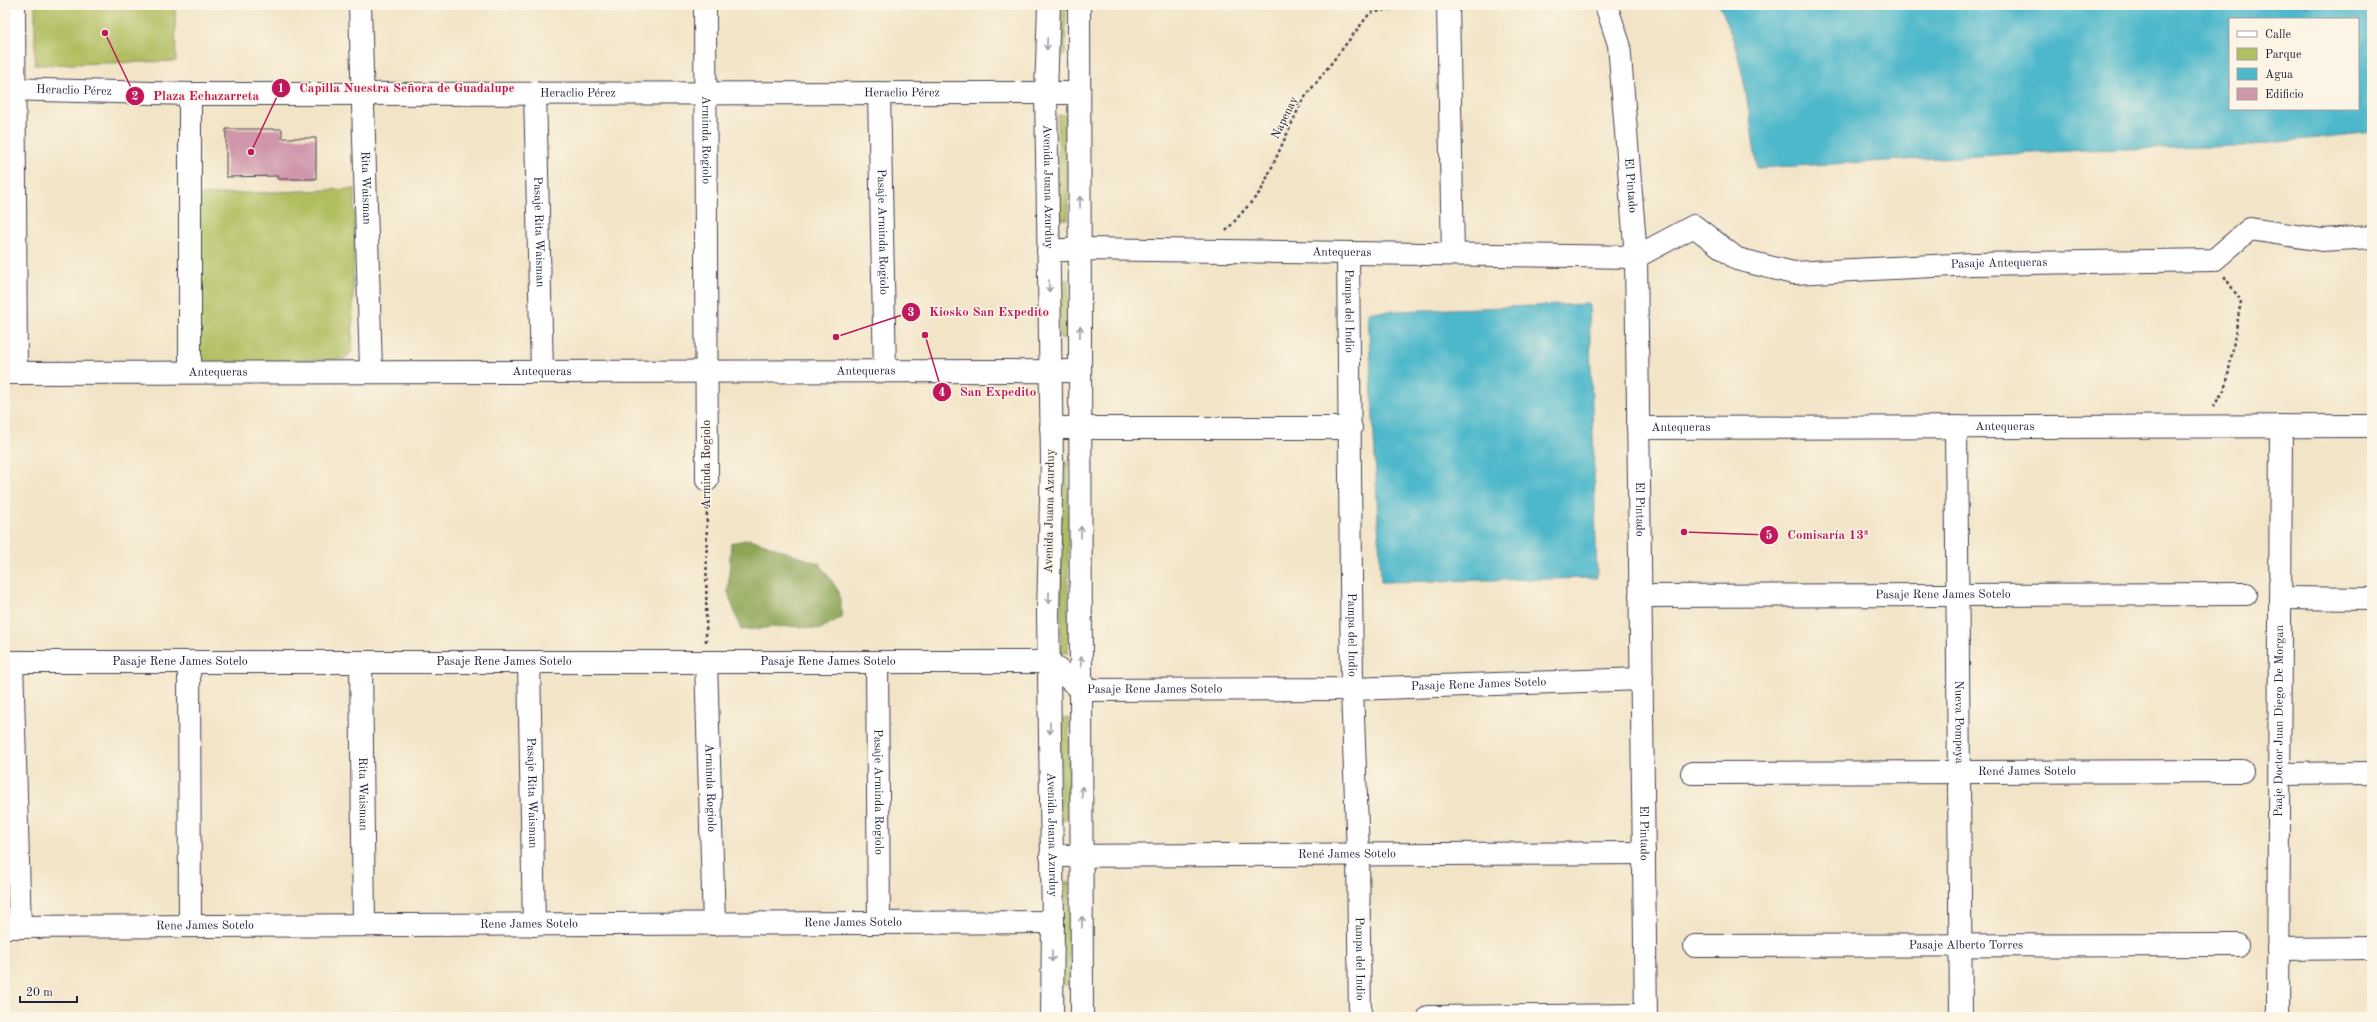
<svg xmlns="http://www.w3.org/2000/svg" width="2377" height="1022" viewBox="0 0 2377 1022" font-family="'Old Standard TT',serif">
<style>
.green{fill:#b1be61;stroke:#6a704e}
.forest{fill:#8ca557;stroke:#576449}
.water{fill:#4eb8cb;stroke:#386d83;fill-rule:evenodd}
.building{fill:#cf96ac}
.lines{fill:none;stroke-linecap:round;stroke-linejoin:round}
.street-casing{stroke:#413f50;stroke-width:24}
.secondary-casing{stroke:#413f50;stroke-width:24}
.path{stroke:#413f50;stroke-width:2.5;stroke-dasharray:3 3;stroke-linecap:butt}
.street{stroke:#fff;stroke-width:22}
.secondary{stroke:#fff;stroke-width:22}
.oneway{stroke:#9c9ca7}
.labels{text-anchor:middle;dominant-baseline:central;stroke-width:3;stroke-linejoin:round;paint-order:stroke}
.street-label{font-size:12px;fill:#22223b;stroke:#fcf5e5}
.leader{fill:none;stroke:#c2185b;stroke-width:1.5}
.callout-dot{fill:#c2185b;stroke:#fcf5e5;stroke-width:1.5}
.mark-label{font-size:12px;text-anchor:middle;font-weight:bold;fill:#fff}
.callout-label{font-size:13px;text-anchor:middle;font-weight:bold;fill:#c2185b;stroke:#fcf5e5;stroke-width:3;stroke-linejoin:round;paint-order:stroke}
</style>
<rect width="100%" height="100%" fill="#fcf5e5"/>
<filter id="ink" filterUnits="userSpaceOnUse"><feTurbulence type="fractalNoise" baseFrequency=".025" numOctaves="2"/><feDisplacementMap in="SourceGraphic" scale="8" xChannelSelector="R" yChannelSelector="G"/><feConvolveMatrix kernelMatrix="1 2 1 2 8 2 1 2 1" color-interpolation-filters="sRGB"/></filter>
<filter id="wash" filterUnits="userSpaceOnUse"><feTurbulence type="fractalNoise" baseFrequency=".012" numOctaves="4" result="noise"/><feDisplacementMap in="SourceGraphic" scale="16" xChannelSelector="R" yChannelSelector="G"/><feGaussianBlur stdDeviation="0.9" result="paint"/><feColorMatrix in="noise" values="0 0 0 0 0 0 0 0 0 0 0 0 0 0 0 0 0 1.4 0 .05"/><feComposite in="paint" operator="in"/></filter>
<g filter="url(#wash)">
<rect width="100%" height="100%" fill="#f2e4c7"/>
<g class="green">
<path d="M35 5H175L176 61 35 65Z"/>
<path d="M1058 5H1066L1065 55H1057Z"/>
<path d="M1058 115H1068V219H1059Z"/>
<path d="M355 189 352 351 345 359 207 363 197 353 198 195Z"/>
<path d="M1060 280H1069L1067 338H1059Z"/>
<rect x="1061" y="462" width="7" height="191"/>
<path d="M1061 718H1069L1068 819H1060Z"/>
<path d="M1061 882H1070L1069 985H1060Z"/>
</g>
<path class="forest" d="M750 539 820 564 839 592 842 617 820 629 790 626 741 630 728 592 731 543Z"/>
<g class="water">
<path d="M1719 5H2372V132L2243 146 2085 150 1757 168C1749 114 1744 54 1719 5ZM2230 19H2358V109H2230Z"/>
<path d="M1589 304 1597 578 1381 582 1368 312Z"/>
</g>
<g id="blocks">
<path class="building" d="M226 129H282V138H316V179H278L277 176 226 177Z"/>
</g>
</g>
<g filter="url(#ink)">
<use href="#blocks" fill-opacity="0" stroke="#413f50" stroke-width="1"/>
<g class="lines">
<defs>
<g id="street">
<path d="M14 5 16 373"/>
<path id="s1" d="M360 5 371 370"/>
<path id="s2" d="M705 5 707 480"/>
<path d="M1448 5 1453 254"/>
<path id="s3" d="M1606 5 1619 44 1636 257 1646 1017"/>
<path id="s4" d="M5 89 190 94 1078 93"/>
<path id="s5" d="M535 93 542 371"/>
<path id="s6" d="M879 93 885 371"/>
<path d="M190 94V371"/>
<path id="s7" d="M1048 251 1081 249 1636 257 1694 226 1737 259 1793 273 1973 264 2214 260 2250 229 2322 240 2372 237"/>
<path id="s8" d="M1348 253 1352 689 1358 855 1360 1017"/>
<path id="s9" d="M5 373 1080 371"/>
<path id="s10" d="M1956 427 1961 1017"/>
<path d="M1051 428H1351"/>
<path id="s11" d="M1638 428 2372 426"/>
<path id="s12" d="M1640 596 2246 594"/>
<path d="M2280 598 2372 599"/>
<path id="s13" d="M5 662H1049L1082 690 1352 689 1642 679"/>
<path d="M12 662 20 927"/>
<path d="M189 662 190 926"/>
<path id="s14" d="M361 662 364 925"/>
<path id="s15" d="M529 662 534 925"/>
<path id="s16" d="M706 662 714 924"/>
<path id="s17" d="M877 662 879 923"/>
<path id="s18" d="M1692 773 2242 771"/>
<path d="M2280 774 2372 773"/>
<path id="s19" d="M1051 856 1644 853"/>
<path id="s20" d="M5 927 1053 922"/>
<path id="s21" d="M1695 946 2238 945"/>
<path d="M2278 949 2372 948"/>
<path d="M1429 1017 1646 1015"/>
<path id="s22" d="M2278 1017 2281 426"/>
</g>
<g id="secondary">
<path id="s23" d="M1049 5 1046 93 1052 460 1048 613 1053 922 1052 1017"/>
<path d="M1079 5 1082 1017"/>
</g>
</defs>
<use href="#street" class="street-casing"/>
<use href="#secondary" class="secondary-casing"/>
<g class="path">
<path d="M1226 231 1261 191 1302 101 1370 13 1415 5"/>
<path d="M2213 407 2226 387 2241 301 2224 276"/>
<path d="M706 642 707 499"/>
</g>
<use href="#street" class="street"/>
<use href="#secondary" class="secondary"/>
</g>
<defs><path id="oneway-shaft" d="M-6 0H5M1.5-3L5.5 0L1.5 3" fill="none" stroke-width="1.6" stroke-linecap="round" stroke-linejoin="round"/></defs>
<g class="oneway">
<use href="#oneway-shaft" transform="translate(1047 44) rotate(92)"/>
<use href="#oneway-shaft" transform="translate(1080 202) rotate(-91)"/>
<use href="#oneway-shaft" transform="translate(1049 286) rotate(89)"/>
<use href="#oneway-shaft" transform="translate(1080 332) rotate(-89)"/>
<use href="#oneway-shaft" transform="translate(1081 532) rotate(-90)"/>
<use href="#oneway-shaft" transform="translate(1049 598) rotate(91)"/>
<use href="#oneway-shaft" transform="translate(1081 662) rotate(-90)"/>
<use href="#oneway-shaft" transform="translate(1050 728) rotate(90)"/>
<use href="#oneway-shaft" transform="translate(1082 792) rotate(-90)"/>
<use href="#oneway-shaft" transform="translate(1082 922) rotate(-90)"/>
<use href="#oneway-shaft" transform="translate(1052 956) rotate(91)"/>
</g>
</g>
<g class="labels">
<g class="street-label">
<text stroke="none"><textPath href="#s4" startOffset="69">Heraclio Pérez</textPath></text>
<text stroke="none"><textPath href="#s4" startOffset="573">Heraclio Pérez</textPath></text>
<text stroke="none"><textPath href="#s4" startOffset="897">Heraclio Pérez</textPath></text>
<text transform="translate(1285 118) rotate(-64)">Napenay</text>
<text stroke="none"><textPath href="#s2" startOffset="135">Arminda Rogiolo</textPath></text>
<text stroke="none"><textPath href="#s3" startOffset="183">El Pintado</textPath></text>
<text stroke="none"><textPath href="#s23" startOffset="182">Avenida Juana Azurduy</textPath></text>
<text stroke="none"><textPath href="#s1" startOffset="183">Rita Waisman</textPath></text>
<text stroke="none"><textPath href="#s5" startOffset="139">Pasaje Rita Waisman</textPath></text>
<text stroke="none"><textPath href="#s6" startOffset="139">Pasaje Arminda Rogiolo</textPath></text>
<text stroke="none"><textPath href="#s7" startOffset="294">Antequeras</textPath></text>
<text stroke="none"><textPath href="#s7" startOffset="972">Pasaje Antequeras</textPath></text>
<text stroke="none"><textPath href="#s8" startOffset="58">Pampa del Indio</textPath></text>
<text stroke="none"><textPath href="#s9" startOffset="213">Antequeras</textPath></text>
<text stroke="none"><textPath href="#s9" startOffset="537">Antequeras</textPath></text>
<text stroke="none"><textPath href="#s9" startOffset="861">Antequeras</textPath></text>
<text stroke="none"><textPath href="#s11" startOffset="367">Antequeras</textPath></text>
<text stroke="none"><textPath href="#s11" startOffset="43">Antequeras</textPath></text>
<text transform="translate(707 464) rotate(-90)">Arminda Rogiolo</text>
<text stroke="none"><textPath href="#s3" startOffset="507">El Pintado</textPath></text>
<text transform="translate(1050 511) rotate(-89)">Avenida Juana Azurduy</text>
<text stroke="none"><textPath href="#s12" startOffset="303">Pasaje Rene James Sotelo</textPath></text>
<text stroke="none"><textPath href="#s8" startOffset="382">Pampa del Indio</textPath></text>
<text stroke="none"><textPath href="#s13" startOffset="175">Pasaje Rene James Sotelo</textPath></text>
<text stroke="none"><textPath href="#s13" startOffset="499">Pasaje Rene James Sotelo</textPath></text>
<text stroke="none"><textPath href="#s13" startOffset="823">Pasaje Rene James Sotelo</textPath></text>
<text stroke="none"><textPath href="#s13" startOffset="1484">Pasaje Rene James Sotelo</textPath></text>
<text stroke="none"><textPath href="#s13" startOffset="1160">Pasaje Rene James Sotelo</textPath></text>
<text stroke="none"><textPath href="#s22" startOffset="296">Paaje Doctor Juan Diego De Morgan</textPath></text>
<text stroke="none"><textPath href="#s10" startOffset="295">Nueva Pompeya</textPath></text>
<text stroke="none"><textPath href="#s18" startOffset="335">René James Sotelo</textPath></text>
<text stroke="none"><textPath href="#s16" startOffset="126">Arminda Rogiolo</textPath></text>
<text stroke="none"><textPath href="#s17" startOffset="130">Pasaje Arminda Rogiolo</textPath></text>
<text stroke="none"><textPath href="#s15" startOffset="131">Pasaje Rita Waisman</textPath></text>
<text stroke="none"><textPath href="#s14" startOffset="132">Rita Waisman</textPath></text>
<text stroke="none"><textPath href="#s3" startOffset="831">El Pintado</textPath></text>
<text stroke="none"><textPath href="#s23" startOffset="830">Avenida Juana Azurduy</textPath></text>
<text stroke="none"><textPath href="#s19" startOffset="296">René James Sotelo</textPath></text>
<text stroke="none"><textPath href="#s20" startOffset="848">Rene James Sotelo</textPath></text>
<text stroke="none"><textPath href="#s20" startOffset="524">Rene James Sotelo</textPath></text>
<text stroke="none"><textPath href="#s20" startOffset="200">Rene James Sotelo</textPath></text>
<text stroke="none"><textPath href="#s21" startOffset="271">Pasaje Alberto Torres</textPath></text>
<text stroke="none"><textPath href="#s8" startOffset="706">Pampa del Indio</textPath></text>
</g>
</g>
<path class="leader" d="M251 152L281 88M105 33L135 96M836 337L911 312M925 335L942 392M1684 532L1769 535"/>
<g class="callout-dot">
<circle cx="251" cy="152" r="4"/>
<circle cx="105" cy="33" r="4"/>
<circle cx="836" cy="337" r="4"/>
<circle cx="925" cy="335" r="4"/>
<circle cx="1684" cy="532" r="4"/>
<circle cx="281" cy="88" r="10"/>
<circle cx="135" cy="96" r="10"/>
<circle cx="911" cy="312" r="10"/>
<circle cx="942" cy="392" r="10"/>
<circle cx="1769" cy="535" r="10"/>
</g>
<g class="mark-label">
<text x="281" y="92">1</text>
<text x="135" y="100">2</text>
<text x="911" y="316">3</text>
<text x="942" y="396">4</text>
<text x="1769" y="539">5</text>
</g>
<g class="callout-label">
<text x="407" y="92">Capilla Nuestra Señora de Guadalupe</text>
<text x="206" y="100">Plaza Echazarreta</text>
<text x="989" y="316">Kiosko San Expedito</text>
<text x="998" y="396">San Expedito</text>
<text x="1828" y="539">Comisaría 13ª</text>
</g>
<rect width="2377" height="1022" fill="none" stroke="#fcf5e5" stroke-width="20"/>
<rect x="2229" y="18" width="130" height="92" fill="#fcf5e5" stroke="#a5a1a1"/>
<rect x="2237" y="31" width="20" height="6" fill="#ffffff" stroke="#a5a1a1"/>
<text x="2265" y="38" font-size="12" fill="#22223b">Calle</text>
<rect x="2237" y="48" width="20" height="12" fill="#b1be61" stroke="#a5a1a1"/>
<text x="2265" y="58" font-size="12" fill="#22223b">Parque</text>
<rect x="2237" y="68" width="20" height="12" fill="#4eb8cb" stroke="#a5a1a1"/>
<text x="2265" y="78" font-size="12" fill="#22223b">Agua</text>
<rect x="2237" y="88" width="20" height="12" fill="#cf96ac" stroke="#a5a1a1"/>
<text x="2265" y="98" font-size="12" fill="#22223b">Edificio</text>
<path d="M20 996v6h57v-6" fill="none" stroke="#22223b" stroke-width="2"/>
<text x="26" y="996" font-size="12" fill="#22223b" stroke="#fcf5e5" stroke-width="3" paint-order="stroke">20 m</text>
</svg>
